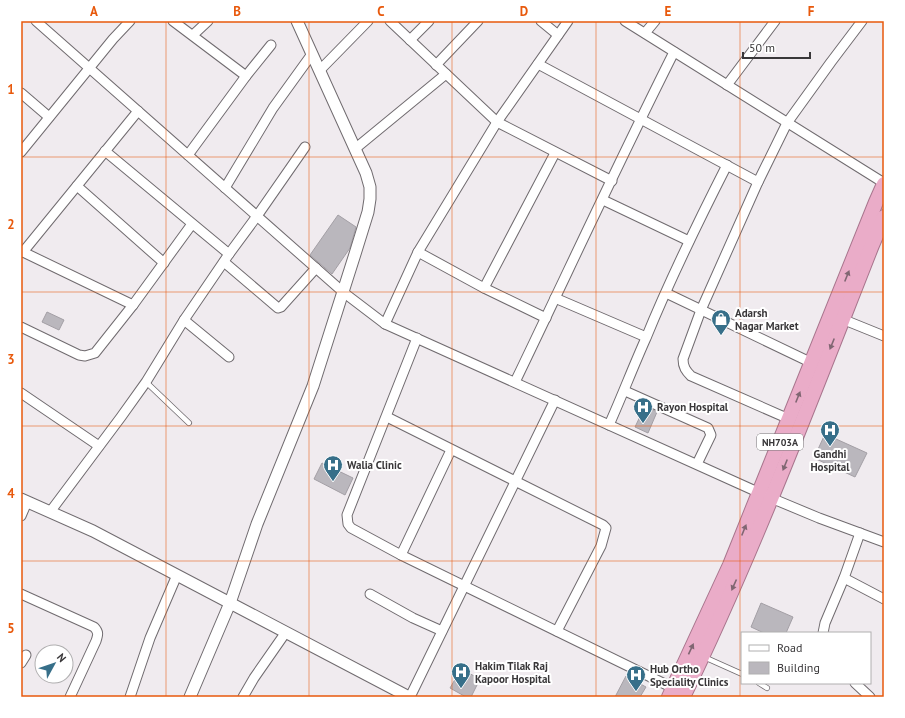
<svg xmlns="http://www.w3.org/2000/svg" width="905" height="718" viewBox="0 0 905 718" font-family="'PT Sans',sans-serif">
<style>
.building{fill:#bab7bd;stroke:#a39fa5}
.lines{fill:none;stroke-linecap:round;stroke-linejoin:round}
.service-casing{stroke:#706b6f;stroke-width:6}
.minor-casing{stroke:#706b6f;stroke-width:11}
.tertiary-casing{stroke:#706b6f;stroke-width:13}
.trunk-casing{stroke:#a8758d;stroke-width:16}
.service{stroke:#fff;stroke-width:4.5}
.minor{stroke:#fff;stroke-width:9}
.tertiary{stroke:#fff;stroke-width:11}
.trunk{stroke:#eaacc8;stroke-width:14}
.oneway{fill:#806672}
.grid{fill:none;stroke:#e8590c;stroke-width:1;stroke-opacity:0.55}
.labels{text-anchor:middle;dominant-baseline:central;stroke-width:4;stroke-linejoin:round;paint-order:stroke}
.shield{fill:#fff;stroke:#747374;stroke-width:1}
.shield-label{font-size:10px;font-weight:bold;fill:#393739}
.poi-label{font-size:11px;font-weight:bold;fill:#393739;stroke:#fff;text-anchor:start}
.neatline{fill:none;stroke:#e8590c;stroke-width:1.5}
.grid-label{font-size:13px;text-anchor:middle;font-weight:bold;fill:#e8590c}
</style>
<rect width="100%" height="100%" fill="#f0ebef"/>
<g class="building">
<path d="M338 215 356 227 350 248 332 274 310 255Z"/>
<path d="M47 312 64 320 59 330 42 322Z"/>
<path d="M645 406 657 412 648 433 635 427Z"/>
<path d="M825 434 867 453 855 477 814 458Z"/>
<path d="M322 463 353 478 345 495 314 479Z"/>
<path d="M761 603 793 617 786 633H764L751 627Z"/>
<path d="M461 669 480 679 471 697H466L450 688Z"/>
<path d="M626 676 646 687 640 697H615Z"/>
</g>
<g class="lines">
<defs>
<g id="service">
<path d="M146 382 189 423"/>
<path d="M704 657 742 674"/>
<path d="M759 683 767 688"/>
</g>
<g id="minor">
<path d="M36 21 343 292 385 324 771 498 819 518 884 542"/>
<path d="M173 21 246 76"/>
<path d="M390 21 497 122 612 181"/>
<path d="M541 21 558 35"/>
<path d="M625 21 884 183"/>
<path d="M645 33 655 21"/>
<path d="M193 35 208 21"/>
<path d="M410 40 429 21"/>
<path d="M538 64 758 182"/>
<path d="M436 65 478 21"/>
<path d="M320 70 368 21"/>
<path d="M727 85 775 21"/>
<path d="M21 93 49 117"/>
<path d="M356 148 446 74"/>
<path d="M105 151 229 254"/>
<path d="M21 152 113 39 130 21"/>
<path d="M188 155 246 76 271 45"/>
<path d="M77 186 164 263"/>
<path d="M225 188 273 108 312 54"/>
<path d="M603 200 689 241"/>
<path d="M21 251 133 305"/>
<path d="M23 252 138 111"/>
<path d="M418 252 484 288 546 318"/>
<path d="M224 262 278 308 281 307 316 268"/>
<path d="M484 288 555 153"/>
<path d="M666 293 812 363"/>
<path d="M555 298 646 337"/>
<path d="M842 319 884 336"/>
<path d="M184 320 229 357"/>
<path d="M385 324 418 252 497 122 568 21"/>
<path d="M21 327 79 355 85 356 95 353 133 305 192 224"/>
<path d="M417 338 347 515 348 524 351 528 401 555 673 688"/>
<path d="M515 382C568 272 619 161 674 52"/>
<path d="M625 391 708 428 711 435 697 464"/>
<path d="M21 393 99 446"/>
<path d="M387 417 603 525 606 528 601 546 557 631"/>
<path d="M789 419 691 376C686 371 683 367 683 359L701 310 758 182 787 123 831 62 862 21"/>
<path d="M609 425C622 396 633 367 646 338 670 279 698 222 727 165"/>
<path d="M50 512 121 417 146 382 184 320 229 254 257 216 305 147"/>
<path d="M21 516 27 502"/>
<path d="M401 555 451 450"/>
<path d="M844 578 884 599"/>
<path d="M21 594 94 627C99 632 98 635 96 641L70 697"/>
<path d="M370 594 413 618 442 631"/>
<path d="M823 633 825 623 844 578 860 533"/>
<path d="M21 663 26 655"/>
<path d="M855 683 870 697"/>
<path d="M130 697 150 638 177 575"/>
<path d="M243 697 254 678 286 632"/>
<path d="M410 697 555 400"/>
</g>
<g id="tertiary">
<path d="M21 499 93 531 409 697"/>
<path d="M190 697 230 603 257 524 313 386 355 254 368 212 370 199V187L366 173 297 21"/>
</g>
<g id="trunk">
<path d="M669 697 730 565 876 202 884 184"/>
<path d="M683 697C754 550 812 397 872 245L884 217"/>
</g>
</defs>
<use href="#service" class="service-casing"/>
<use href="#minor" class="minor-casing"/>
<use href="#tertiary" class="tertiary-casing"/>
<use href="#trunk" class="trunk-casing"/>
<use href="#service" class="service"/>
<use href="#minor" class="minor"/>
<use href="#tertiary" class="tertiary"/>
<use href="#trunk" class="trunk"/>
</g>
<defs><path id="oneway-solid" d="M-6-.8H1V-3.2L6.5 0L1 3.2V.8H-6Z"/></defs>
<g class="oneway">
<use href="#oneway-solid" transform="translate(847 276) rotate(-68)"/>
<use href="#oneway-solid" transform="translate(832 344) rotate(112)"/>
<use href="#oneway-solid" transform="translate(798 397) rotate(-68)"/>
<use href="#oneway-solid" transform="translate(785 465) rotate(112)"/>
<use href="#oneway-solid" transform="translate(744 530) rotate(-68)"/>
<use href="#oneway-solid" transform="translate(734 585) rotate(114)"/>
<use href="#oneway-solid" transform="translate(691 649) rotate(-65)"/>
</g>
<path class="grid" d="M166 21V697M309 21V697M452 21V697M596 21V697M740 21V697M21 157H884M21 292H884M21 426H884M21 561H884"/>
<defs>
<symbol id="shop-pin" viewBox="-11 -11 22 30"><path d="M0 17L-7.5 6A9.5 9.5 0 1 1 7.5 6Z" fill="#376f89" stroke="#fff"/><path d="M-5-2.5h2.3a2.7 3.5 0 0 1 5.4 0H5L5.5 6h-11ZM-1.5-2.5h3a1.5 2.3 0 0 0-3 0Z" fill="#fff"/></symbol>
<symbol id="hospital-pin" viewBox="-11 -11 22 30"><path d="M0 17L-7.5 6A9.5 9.5 0 1 1 7.5 6Z" fill="#376f89" stroke="#fff"/><path d="M-5-5h3v3.5h4V-5h3V5h-3V1.5h-4V5h-3Z" fill="#fff"/></symbol>
</defs>
<g fill-rule="evenodd">
<use href="#shop-pin" x="710" y="308" width="22" height="30"/>
<use href="#hospital-pin" x="632" y="396" width="22" height="30"/>
<use href="#hospital-pin" x="819" y="419" width="22" height="30"/>
<use href="#hospital-pin" x="322" y="454" width="22" height="30"/>
<use href="#hospital-pin" x="450" y="661" width="22" height="30"/>
<use href="#hospital-pin" x="625" y="664" width="22" height="30"/>
</g>
<g class="labels">
<rect class="shield" x="757" y="434" width="46" height="16" rx="3"/>
<g class="shield-label">
<text x="780" y="442">NH703A</text>
</g>
<g class="poi-label">
<text x="735" y="313">Adarsh<tspan x="735" dy="13">Nagar Market</tspan></text>
<text x="657" y="407">Rayon Hospital</text>
<text x="830" y="454" text-anchor="middle">Gandhi<tspan x="830" dy="13">Hospital</tspan></text>
<text x="347" y="465">Walia Clinic</text>
<text x="475" y="666">Hakim Tilak Raj<tspan x="475" dy="13">Kapoor Hospital</tspan></text>
<text x="650" y="669">Hub Ortho<tspan x="650" dy="13">Speciality Clinics</tspan></text>
</g>
</g>
<rect width="905" height="718" fill="none" stroke="#ffffff" stroke-width="44"/>
<rect x="741" y="632" width="130" height="52" fill="#ffffff" stroke="#b0afb0"/>
<rect x="749" y="645" width="20" height="6" fill="#ffffff" stroke="#b0afb0"/>
<text x="777" y="652" font-size="12" fill="#393739">Road</text>
<rect x="749" y="662" width="20" height="12" fill="#bab7bd" stroke="#b0afb0"/>
<text x="777" y="672" font-size="12" fill="#393739">Building</text>
<g transform="translate(54 664) rotate(50)"><circle r="19" fill="#ffffff" stroke="#b0afb0"/>
<path d="M0-3L7 15L0 10L-7 15Z" fill="#376f89"/>
<text y="-6" font-size="11" font-weight="bold" text-anchor="middle" fill="#393739">N</text>
</g>
<path d="M743 52v6h67v-6" fill="none" stroke="#393739" stroke-width="2"/>
<text x="749" y="52" font-size="12" fill="#393739" stroke="#ffffff" stroke-width="3" paint-order="stroke">50 m</text>
<rect x="22" y="22" width="861" height="674" class="neatline"/>
<g class="grid-label">
<text x="94" y="16">A</text>
<text x="237" y="16">B</text>
<text x="381" y="16">C</text>
<text x="524" y="16">D</text>
<text x="668" y="16">E</text>
<text x="811" y="16">F</text>
<text x="11" y="94">1</text>
<text x="11" y="229">2</text>
<text x="11" y="364">3</text>
<text x="11" y="498">4</text>
<text x="11" y="633">5</text>
</g>
</svg>
